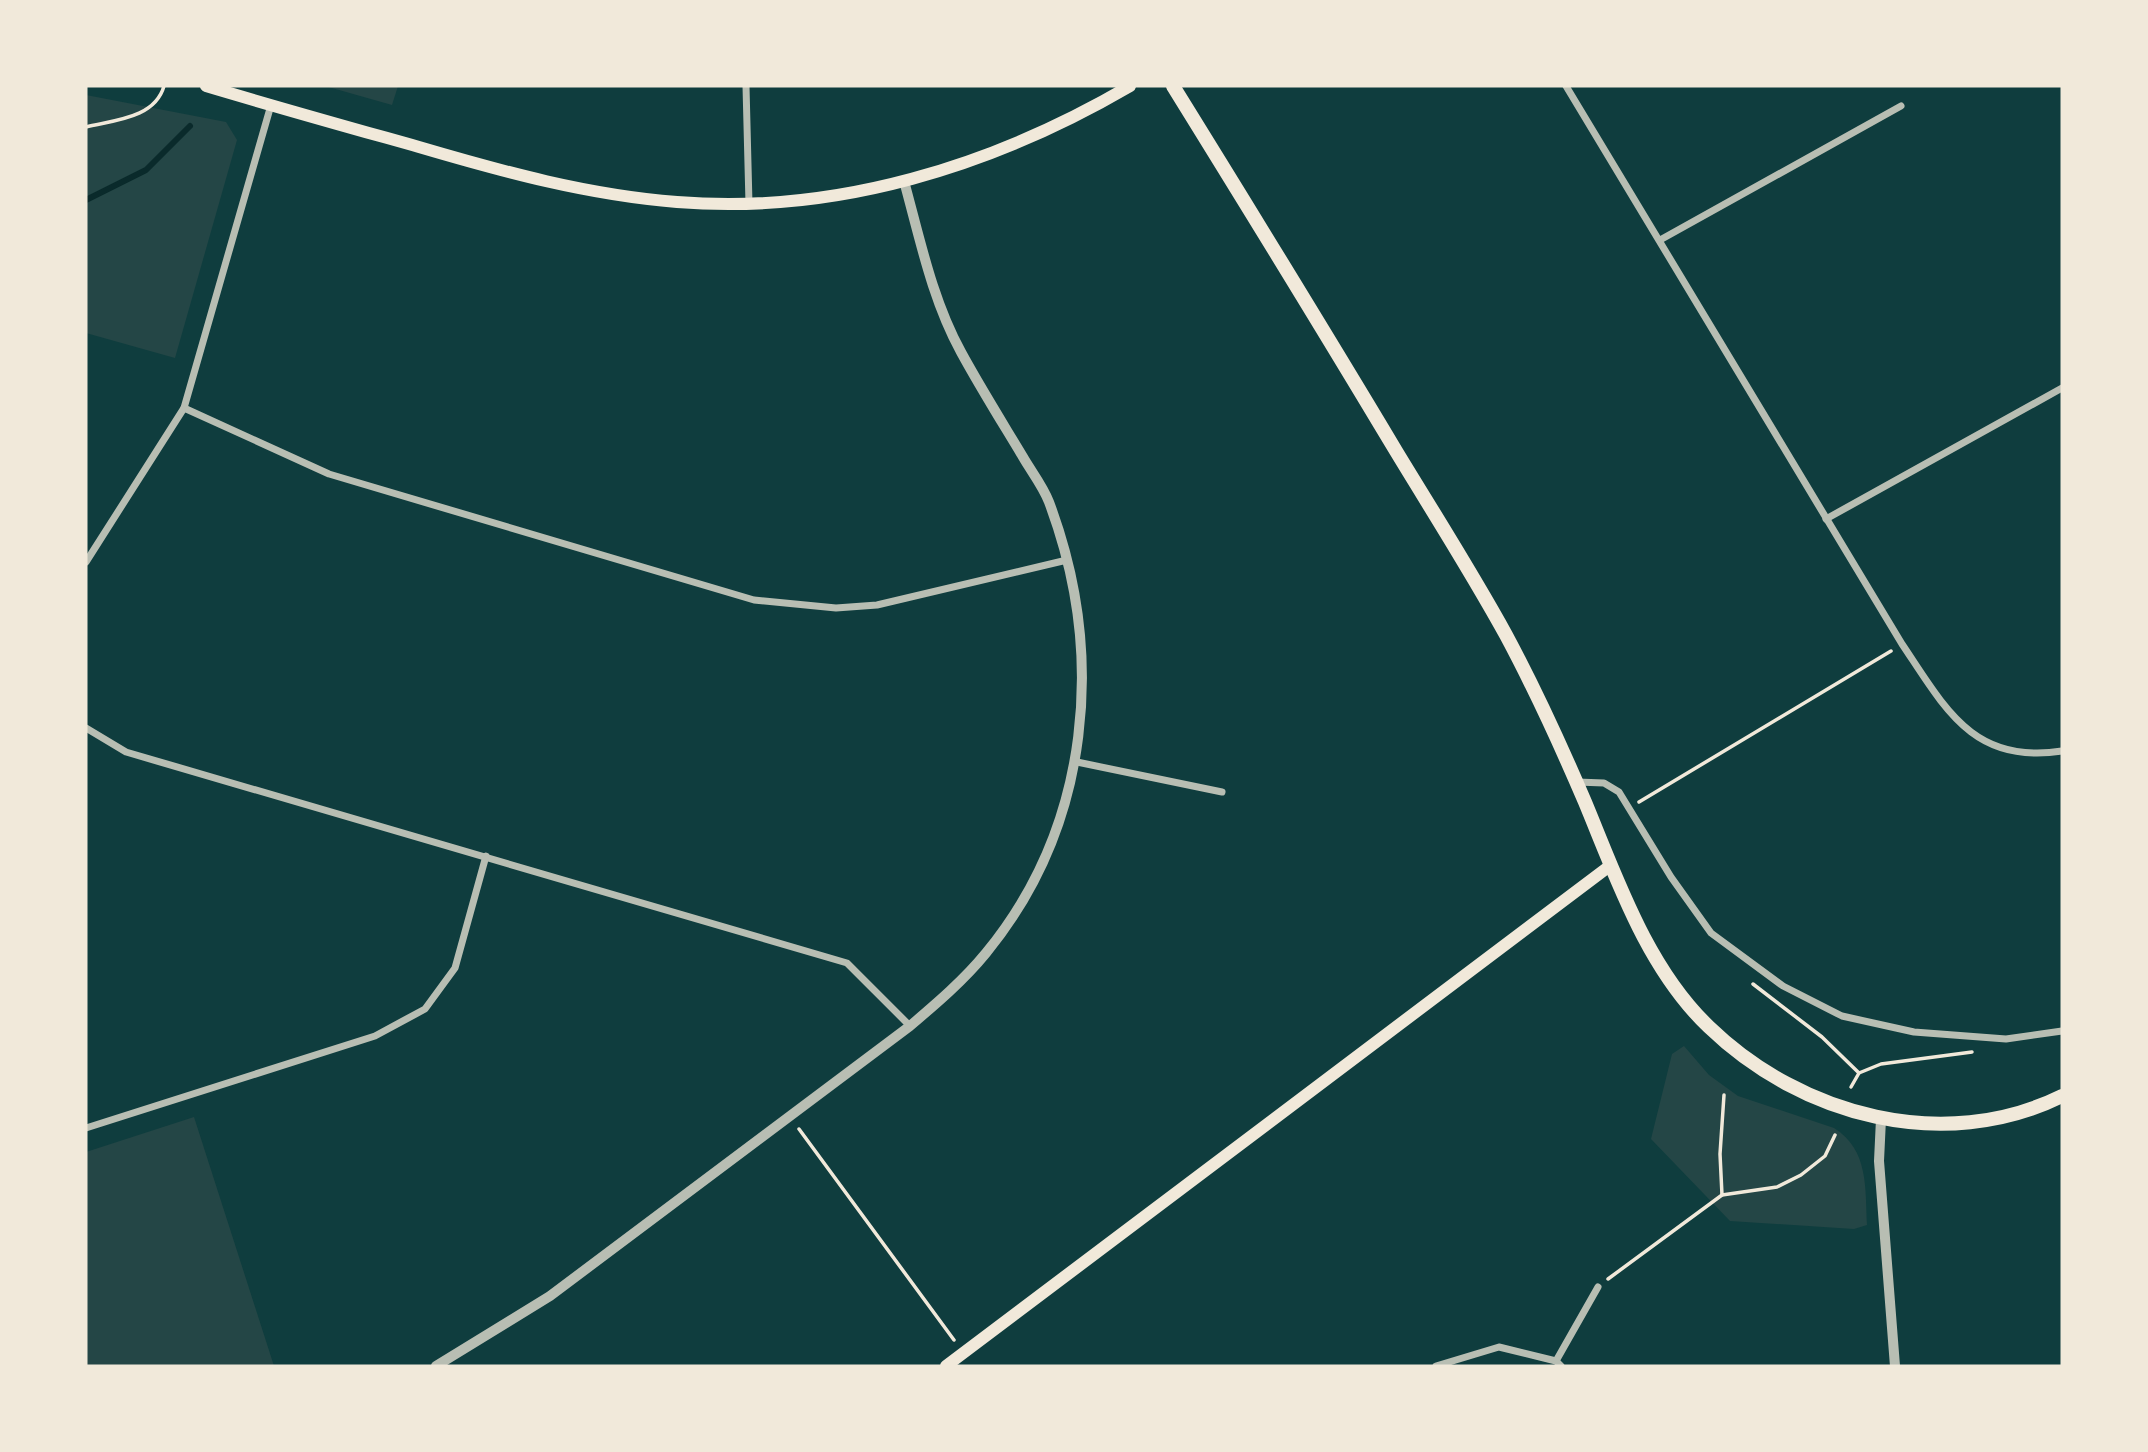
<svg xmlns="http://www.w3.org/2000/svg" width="2148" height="1452" viewBox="0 0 2148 1452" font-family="'PT Serif',serif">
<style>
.green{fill:#244646}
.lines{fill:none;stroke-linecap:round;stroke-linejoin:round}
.stream{stroke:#0a2a2b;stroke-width:6}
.path{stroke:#f1e9da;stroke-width:3.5}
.minor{stroke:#b8beb3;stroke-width:7}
.tertiary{stroke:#b8beb3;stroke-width:10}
.secondary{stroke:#f1e9da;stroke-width:12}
.primary{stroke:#f1e9da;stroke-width:14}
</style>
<rect width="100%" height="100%" fill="#0f3d3e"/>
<g class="green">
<path d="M325 86H398L392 105Z"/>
<path d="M86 95 226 122 237 140 175 358 86 333Z"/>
<path d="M1684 1046 1709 1075 1738 1096 1834 1128C1869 1150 1865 1188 1867 1225L1854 1229 1730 1221 1651 1139 1672 1054Z"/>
<path d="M194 1117 274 1366H86V1152Z"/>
</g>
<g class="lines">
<path class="stream" d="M86 200 146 170 190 126"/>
<g class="path">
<path d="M86 127C115 120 155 118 164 86"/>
<path d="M1639 802 1891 651"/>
<path d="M1753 984 1822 1037 1859 1073"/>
<path d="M1851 1087 1859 1073 1881 1064 1972 1052"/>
<path d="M799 1129 954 1340"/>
<path d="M1722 1195 1720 1154 1724 1095"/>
<path d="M1608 1279 1722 1195 1777 1187 1801 1175 1825 1156 1835 1135"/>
</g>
<g class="minor">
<path d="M746 86 749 204"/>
<path d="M1566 86 1902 644C1945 708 1973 765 2062 751"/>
<path d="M1660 240 1901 106"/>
<path d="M184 408 329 474 754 600 836 608 877 605 1067 560"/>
<path d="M1826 519 2062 388"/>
<path d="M86 562 184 408 271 105"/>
<path d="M86 728 126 752 847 963 910 1026"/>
<path d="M1077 762 1222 792"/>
<path d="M1577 782 1604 783 1619 792 1671 877 1711 933 1783 986 1842 1016 1914 1032 2006 1039 2062 1031"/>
<path d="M86 1128 375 1036 425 1009 455 968 486 856"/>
<path d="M1556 1361 1598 1287"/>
<path d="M1436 1366 1499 1347 1556 1361 1561 1366"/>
</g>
<g class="tertiary">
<path d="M1881 1119 1879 1161 1895 1366"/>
<path d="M436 1366 550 1296 910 1026C937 1003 964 980 986 953 1091 825 1106 654 1049 502 1043 486 1031 471 1023 457 1002 422 980 387 961 352 932 299 920 239 904 181"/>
</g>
<g class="secondary">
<path d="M206 86C276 107 348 127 419 147 504 172 588 195 677 202 836 215 993 166 1130 86"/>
<path d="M946 1366 1611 865"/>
</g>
<path class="primary" d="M1173 86C1248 207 1323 329 1396 451 1433 512 1472 573 1506 635 1535 689 1561 746 1585 802 1617 879 1647 968 1709 1027 1801 1116 1944 1154 2062 1096"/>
</g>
<rect width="2148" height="1452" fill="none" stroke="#f1e9da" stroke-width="175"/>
</svg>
